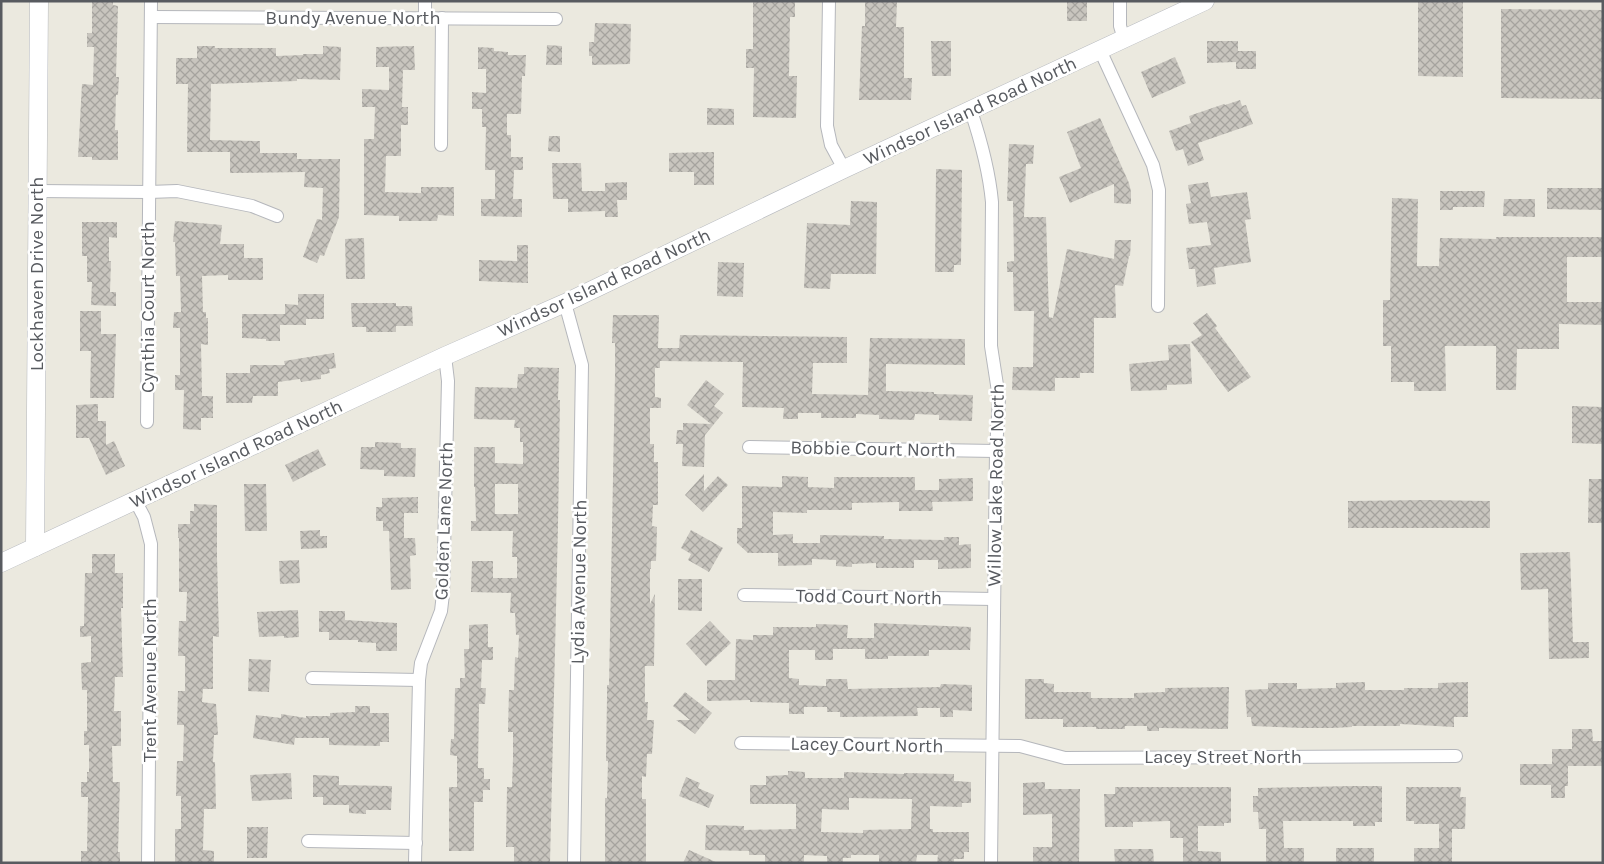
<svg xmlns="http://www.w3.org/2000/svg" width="1604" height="864" viewBox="0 0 1604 864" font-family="Karla,sans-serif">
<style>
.building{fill:url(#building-cross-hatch);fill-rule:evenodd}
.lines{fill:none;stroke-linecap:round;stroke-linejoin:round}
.street-casing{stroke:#b5b7bc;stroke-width:14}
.secondary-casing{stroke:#b5b8be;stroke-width:19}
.street{stroke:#fff;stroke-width:12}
.secondary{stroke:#fff;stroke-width:18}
.labels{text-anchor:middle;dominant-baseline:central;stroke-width:5;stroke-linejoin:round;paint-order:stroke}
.street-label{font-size:19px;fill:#585b60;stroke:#fff}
</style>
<defs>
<pattern id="building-cross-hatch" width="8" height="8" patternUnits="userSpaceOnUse" patternTransform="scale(1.25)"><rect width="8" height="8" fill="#c8c5be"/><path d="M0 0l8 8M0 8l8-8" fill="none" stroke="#a5a39e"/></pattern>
</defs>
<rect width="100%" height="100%" fill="#ebe9df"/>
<g class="building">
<path d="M92 1H113V5L118 6 116 77H119L118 95H116L115 130H118V160H92V157H78L82 84 93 85 94 47H87V33H92Z"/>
<path d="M753 1H795V17H790L789 76H797L796 118 753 117 754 68H746V49H753Z"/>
<path d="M865 1H897L896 27H904V78H912L911 100H859L862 26H865Z"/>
<rect x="1067" y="1" width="20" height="20"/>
<path d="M1418 1H1463V77L1418 76Z"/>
<path d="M1501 9 1603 10V99L1501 98Z"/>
<path d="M595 23 631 24 630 64 592 65V56H589V42H594Z"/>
<path d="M931 41H951V76H932Z"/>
<path d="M1207 41H1238V51H1256V69H1236V62L1207 63Z"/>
<path d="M547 45 562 46V65H546Z"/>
<path d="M197 46H215V48H276V56L303 55V54H323V46L341 47 340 80 297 79V81L211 84 210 140 260 141V153H297V159H340L339 217 324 256 320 255 317 263 303 257 317 219 322 220 323 188 304 187 305 172 230 173V152H187L188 84H176V58H197Z"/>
<path d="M414 46 415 70H403L402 107H408V125H401V156H386L385 192 421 193V187H454V216L438 215 437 221H399V216L364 215V139H374L375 107H362V89L389 90V67H376V47Z"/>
<path d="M478 47 494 48V51L508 52V55H526L525 76H522L521 114H507V135H511V157H523V170H514L513 199H522V217L481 216V199H495V170H485L486 127H482V109H472V92L486 93V69H478Z"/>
<path d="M1175 57 1186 83 1152 98 1141 72Z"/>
<path d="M1240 100 1242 106 1246 105 1253 124 1198 143 1204 160 1188 166 1183 149 1176 151 1169 131 1191 123 1189 116 1224 104 1225 105Z"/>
<path d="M707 108 734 109V125H707Z"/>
<path d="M1100 118 1129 183 1131 192V204L1114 203V184L1070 203 1059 177 1081 168 1067 132Z"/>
<path d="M549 136H560V152L548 151Z"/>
<path d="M1009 144 1034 145 1033 164H1026L1024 217H1046L1049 317 1053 318 1067 249 1114 259 1115 240H1131L1130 256H1129L1123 286 1115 285 1116 318H1094V373H1080V378H1055V391L1012 390 1013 367H1033L1034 311H1014L1013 272H1007V262L1014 261V258L1013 201H1007Z"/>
<path d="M714 152V185H694V172H669V153Z"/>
<path d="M552 163H581L582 191H605V183L627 182V200H617L618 217H605V211L568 212V199H553Z"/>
<path d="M936 169 962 170 961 265H954V272H935Z"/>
<path d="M1208 182 1211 197 1247 192 1251 219 1245 220 1251 262 1214 268 1216 284 1197 287 1195 269H1189L1186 248 1211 245 1207 222 1189 224 1186 204 1191 203 1188 185Z"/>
<path d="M1547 188H1603V210L1547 209Z"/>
<path d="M1440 191H1485L1484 207H1453V210H1440Z"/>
<path d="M1392 198 1418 199 1417 266H1439L1440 238 1496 239V237H1603V257H1567V302H1603V325L1559 324V349H1517L1516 390H1496V346H1445L1446 391H1414V382H1391V346H1383V300H1390Z"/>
<path d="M1504 199H1535V217L1503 216Z"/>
<path d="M851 201 877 202 876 274H831L830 289 804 288 807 223 850 225Z"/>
<path d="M175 221 222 225 220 244H244V258H263V280H228V275L202 276 203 312H206V318H208V345L201 344 202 396H213V418H201V430L183 429 184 390H175V375H180V328H173L174 312H181L180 276H176L175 242H173Z"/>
<path d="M82 222H117V238L109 237V261H111L110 292H116V306L91 305 92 282H87V256H82Z"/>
<path d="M364 238 365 279H346L345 239Z"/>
<path d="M517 245H528V283L479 281V260L517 261Z"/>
<path d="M718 262 744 263 743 297 717 296Z"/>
<path d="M298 294H324V319H306V325H280V341H266V339L242 338V314H285V304L298 305Z"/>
<path d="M351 303H396V306H412L413 326H396V332H366V327H352Z"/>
<path d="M80 311H101V334H116L114 398H90L91 351H80Z"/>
<path d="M1207 313 1217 326 1215 328 1251 377 1228 392 1191 342 1202 335 1193 323Z"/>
<path d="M613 315H659L658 348H679L680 335 847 337V363H813L812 394 868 395 870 338 965 339V365L886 364V391L934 392V394L973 395 972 421 939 420V415L915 414 914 420 879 419V415L856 414V418H821V413H798V419H783L784 408 742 407 743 362 660 361V368H655V397L661 398V408H650V444H654V462H658V505H653L652 526 657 527 656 561H651V569H650V604L655 594 654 666H645V702H648L647 720H654L652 754H647L646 777 642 776V799H646V863H605V798H607L608 761H606L607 697V685H609L615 375V343H612Z"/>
<path d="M1190 344 1192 384 1167 385V390L1131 391 1129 364 1169 360 1168 345Z"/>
<path d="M334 353 336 368 329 369 330 373 321 375V379L301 382 300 379 278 382V396H253L252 403H226V373H250V365H285L284 361Z"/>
<path d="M524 367 559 368 558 400H560L558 525 550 863H514V847H506L507 787H512L513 758V732H508L509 690H514L515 657 518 658 519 635H516L515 613H510L511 593 471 592 472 561H493V578H517V557H512L513 531H471V521H476L475 487H474V447H495V463L523 464V442H520V428H514L515 420 474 419 475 387 517 388 518 374H524ZM495 484H518V514H495Z"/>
<path d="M706 380 724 394 714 406 723 413 705 435 704 467 682 466 683 444H676L677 430H683V423L711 424 687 405Z"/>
<path d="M98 404V421H106V445L114 441 125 466 106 475 89 438H76V405Z"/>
<path d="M1572 406 1603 407V444L1572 443Z"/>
<path d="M375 442 401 443V448H416L415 477 384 476V470L360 469 361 447H375Z"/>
<path d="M318 449 326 465 293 482 285 465Z"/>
<path d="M704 474V491L718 476 728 485 703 512 685 495Z"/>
<path d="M782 476 808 477V487L834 488V477H915V490H939V479L973 478V501L932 502 933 511H899V502L852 503V510H807V513L773 512V535L793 534V543H820V535L884 536V539L944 540V537H959V545L971 544V568L938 569V560H914V568H876V563L852 564V567L836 566V560L812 559V565L778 566V553H748L737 543V528H742V486L782 487Z"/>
<path d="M1589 479H1603V523H1588Z"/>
<path d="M244 484H266L267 531H245Z"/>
<path d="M418 497V513H404V538H415L416 555 410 556 411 589 391 590 389 531H383V521H376V507H382V498Z"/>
<path d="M1425 500 1490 501V528H1348V501Z"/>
<path d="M194 504 217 505V557L219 637 213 636V689H203L202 702 216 704 218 735H214L213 762H215L216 809H204L203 850 214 851V863H175V829H181V796H176L177 761H183L184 725H177L178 691H185V656H178L179 621H186L187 592H179V538H178V524H190V511H194Z"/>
<path d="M320 530V536H327V548L301 549 300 531Z"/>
<path d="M691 530 723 548 709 572 688 560 691 554 681 548Z"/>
<path d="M1570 552 1573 642H1589V658L1549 659 1548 589 1521 590 1520 553Z"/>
<path d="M92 554H115V573H123V608H121L123 677H115L114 711H121V746H112L113 782H120L118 852H120V863H81V851H87L88 797H81V782H87V772H89V745H84V731H87V690H82L81 663 91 662V636L80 637V626H84L85 573H92Z"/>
<path d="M299 560 300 583 280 584 279 561Z"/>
<path d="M678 579H702V611L678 610Z"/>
<path d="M298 610 299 637 284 638V636L259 637 257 612Z"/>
<path d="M319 611H345V620L397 623V651H376V643L358 642V640H329V632H319Z"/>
<path d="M710 621 731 643 706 666 686 644Z"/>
<path d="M874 623 971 627 970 650H929V656H888V659H865V649H833V660H815V650H789V678L799 679V685L826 686V679H847L848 689 940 687 941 684 972 685V711L953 710V717H940V708H917L918 716 840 717V712H827V707H804V714H789V703L750 702V700L707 701V680H735L736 639 753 640V635H773V627H816V624L848 625 847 638H874Z"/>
<path d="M488 624V647H493V660H482L481 688H486L485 704H479L478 768H484V779H490V790H483V802H474V851H449V787H457V756L450 755 451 739H454L455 688H460V678H465L464 649H469V625Z"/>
<path d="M249 659 271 660 269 692 248 691Z"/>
<path d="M1025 679H1044V683L1054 684V692H1091V698H1134V693L1165 692V688L1229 687 1228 729 1159 728V731H1147V726H1125V729H1096V727H1063V719H1025Z"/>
<path d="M1365 682V690H1404V688H1438V683L1468 682V717H1454V727L1400 724V726H1352V727L1332 728H1303L1252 726 1251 717H1247L1245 690 1268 689V683H1297V689L1336 688V683Z"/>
<path d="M685 692 712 713 695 734 676 720H690L673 706Z"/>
<path d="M355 706H370V713H389V742H380V746L329 745V738H295L294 745 253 738 256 715 281 718V714L306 718V716H330V713L355 712Z"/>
<path d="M1572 729H1592L1593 741H1603V766H1568V786H1565V798H1551V785H1520V764H1552V749H1572Z"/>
<path d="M788 771 805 772V778H844V772L904 774V773L954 774V781L971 782V803H962V807L930 806V829H933V832H969V852H964V859H954V863H937L938 855H917L916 863H879V855H851V858H843V863H827V856L804 855V863H765V855H749V851L705 850 706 825 744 826V830L796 829V804H750V785H766V776L788 775ZM849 798 912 799 911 829 863 830V833L821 832 822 809 849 810Z"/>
<path d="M291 773 292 799 252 801 250 775Z"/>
<path d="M313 775 339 776V785L392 786 391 810H366V814L349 813V805H323V797H313Z"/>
<path d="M686 777 700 783 698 788 714 795 709 808 679 796Z"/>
<path d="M1045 782V789H1080L1079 863H1033V847H1052V814L1023 815V783Z"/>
<path d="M1353 786H1382V822H1375V826H1353V821H1283L1284 848H1304V863H1266V829H1259L1258 812H1253V796H1258V788Z"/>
<path d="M1115 787H1231V823H1224V826H1198V851L1221 852V863H1183V838H1170V821L1133 822V827H1105L1104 794H1115Z"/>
<path d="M1406 787H1461L1460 797H1466L1465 829H1452V863H1414V848H1439V824H1414V821H1406Z"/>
<path d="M247 827H268L267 858H247Z"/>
<rect x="1336" y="848" width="38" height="15"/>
<path d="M1114 849H1153L1154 863H1115Z"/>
<path d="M689 850 718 863H683Z"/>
</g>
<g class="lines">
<defs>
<g id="street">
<path d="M829 1 827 126 831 145 844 169"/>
<path d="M1120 1V26L1124 39"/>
<path d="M151 17 556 19"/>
<path d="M425 18V1"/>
<path d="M1100 50 1153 165 1159 190 1158 306"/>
<path d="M971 111C981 141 989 170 992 202L991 330V346L999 398 996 451 991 863"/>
<path d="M441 145 442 18"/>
<path d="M38 191 149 192 177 191 252 206 277 216"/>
<path d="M565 303 582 365 574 863"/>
<path d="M147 422 151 1"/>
<path d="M749 447 996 451"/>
<path d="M135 500 144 517 151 544 148 863"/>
<path d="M744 595 994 599"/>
<path d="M312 678 419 680"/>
<path d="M741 743 1020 746 1065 758 1456 756"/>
<path d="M308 841 416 843"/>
<path d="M415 863 419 680 421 663 441 611 443 594 448 381 445 356"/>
</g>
<g id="secondary">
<path d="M35 547 39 1"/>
<path d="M1 563 445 356 565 303 844 169 1205 1"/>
</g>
</defs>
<use href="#street" class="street-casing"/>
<use href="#secondary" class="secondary-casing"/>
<use href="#street" class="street"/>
<use href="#secondary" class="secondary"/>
</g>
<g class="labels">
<g class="street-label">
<text x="353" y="18">Bundy Avenue North</text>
<text transform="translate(970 111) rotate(-25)">Windsor Island Road North</text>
<text transform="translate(37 274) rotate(-90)">Lockhaven Drive North</text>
<text transform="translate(604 283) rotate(-25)">Windsor Island Road North</text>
<text transform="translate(148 307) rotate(-90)">Cynthia Court North</text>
<text transform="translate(873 449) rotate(1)">Bobbie Court North</text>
<text transform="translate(236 454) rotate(-25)">Windsor Island Road North</text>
<text transform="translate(996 485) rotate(-89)">Willow Lake Road North</text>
<text transform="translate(444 521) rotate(-88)">Golden Lane North</text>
<text transform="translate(579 582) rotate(-89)">Lydia Avenue North</text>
<text transform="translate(869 597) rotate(1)">Todd Court North</text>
<text transform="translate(150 680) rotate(-90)">Trent Avenue North</text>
<text transform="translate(867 745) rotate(1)">Lacey Court North</text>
<text x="1223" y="757">Lacey Street North</text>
</g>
</g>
<rect width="1604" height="864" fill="none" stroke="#585b60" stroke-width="5"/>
</svg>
